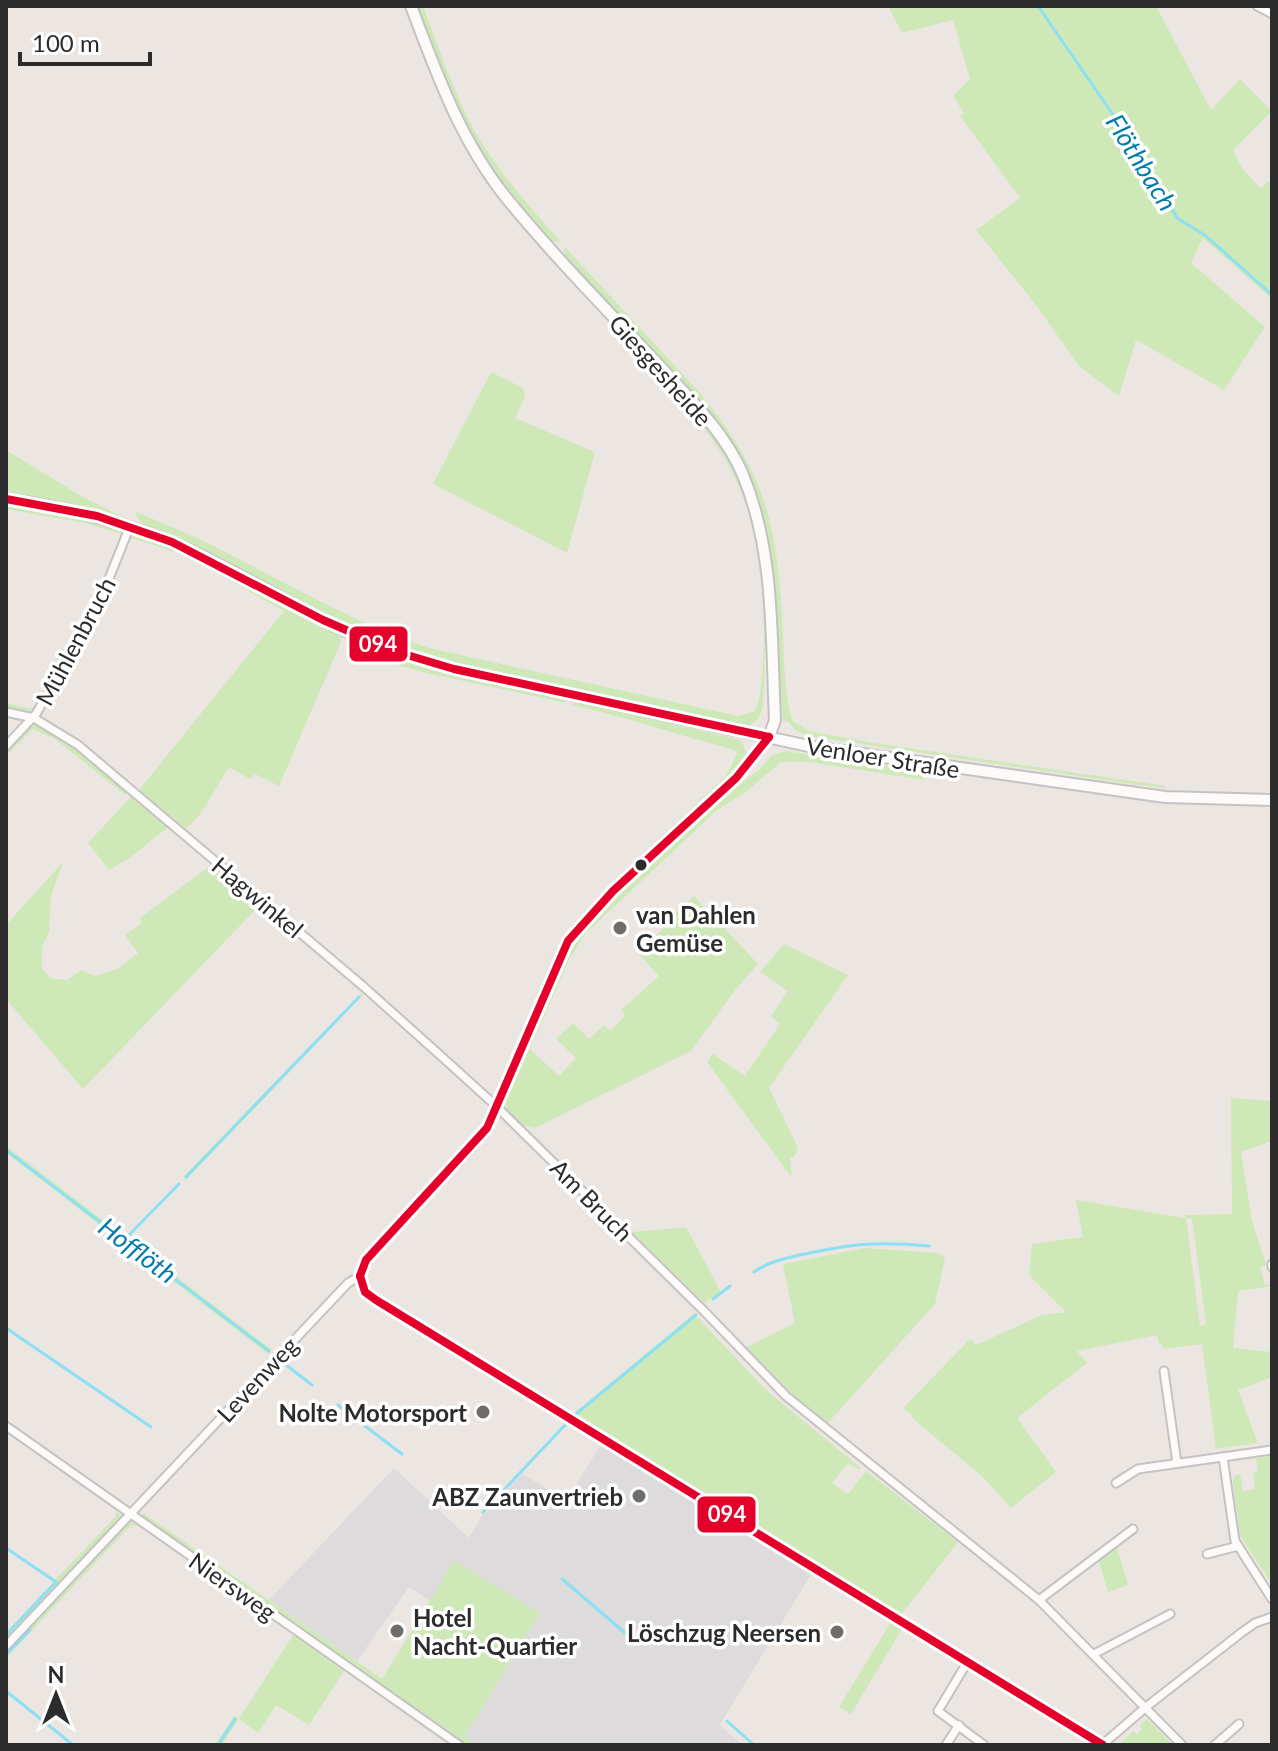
<svg xmlns="http://www.w3.org/2000/svg" width="1278" height="1751" viewBox="0 0 1278 1751" font-family="Lato,sans-serif">
<style>
.industrial{fill:#dedbdd}
.green{fill:#cee9b7;fill-rule:evenodd}
.lines{fill:none;stroke-linecap:round;stroke-linejoin:round}
.stream{stroke:#8ddff4;stroke-width:3}
.street-casing{stroke:#c4c2c3;stroke-width:11}
.secondary-casing{stroke:#c4c2c3;stroke-width:14}
.street{stroke:#fcfbfa;stroke-width:7}
.secondary{stroke:#fcfbfa;stroke-width:10}
.bus-1-casing{stroke:#fff;stroke-width:14}
.bus-1{stroke:#e4002b;stroke-width:8}
.bus-dot{fill:#2c2c2c;stroke:#fff;stroke-width:3}
.poi-dot{fill:#6f6d6b;stroke:#fff;stroke-width:3}
.labels{text-anchor:middle;dominant-baseline:central;stroke-width:7;stroke-linejoin:round;paint-order:stroke}
.street-label{font-size:24px;fill:#2c2c2c;stroke:#fff}
.poi-label{font-size:24px;font-weight:bold;fill:#2c2c2c;stroke:#fff;text-anchor:end}
.water-label{font-size:26px;font-style:italic;fill:#007bac;stroke:#fff}
.line-badge{stroke:#fff;stroke-width:3}
.badge-label{font-size:22px;text-anchor:middle;font-weight:bold;fill:#fff}
</style>
<rect width="100%" height="100%" fill="#ebe6e1"/>
<path class="industrial" d="M601 1445 811 1574 720 1725 742 1745H477L465 1736 540 1613 454 1562 430 1601 409 1587 357 1661 269 1600 394 1468 469 1538 481 1517 522 1474 566 1500Z"/>
<g class="green">
<path d="M415 6H423C440 51 455 97 479 138 502 176 531 208 560 241L550 242C521 209 493 176 471 138 447 97 432 50 415 6Z"/>
<path d="M888 6H1156L1211 110 1240 79 1272 111 1233 150 1242 168 1261 189 1272 178V299L1203 238 1191 263 1265 327 1224 390 1136 340 1119 396 1079 366 1036 305 976 230 1020 198 960 116 964 113 953 96 970 79 953 20 902 33Z"/>
<path d="M564 246 699 392C763 470 776 517 782 616 784 650 783 688 792 720L808 731 874 743 1166 786 1164 788 1132 784 841 741C823 738 797 738 788 721L783 722 769 546 761 510 745 469 603 300 564 256Z"/>
<path d="M631 345H634C663 376 695 407 719 443 772 521 767 615 763 705 760 719 754 727 739 726L484 670 397 647 351 628 191 546 144 526 137 517 136 512C167 525 198 537 227 553 294 587 357 624 429 648L738 716 755 711C763 696 764 646 764 627 761 485 724 445 631 345Z"/>
<path d="M491 372 523 388 525 397 515 418 595 452 567 553 433 484Z"/>
<path d="M6 450C31 465 56 481 81 496 96 504 111 510 124 519L46 500 6 494Z"/>
<path d="M6 504 86 519 120 528 124 532C114 583 81 624 57 669 50 683 44 702 31 711L6 707V703L31 709 42 699 45 676 96 602 122 534 84 523 6 509Z"/>
<path d="M132 535 147 537 213 567 340 634 341 642 279 786 255 774 250 779 229 767 201 813 186 829 139 790 284 611C235 584 183 549 128 538Z"/>
<path d="M350 641 435 669 564 698 566 703 426 673 391 663 346 645Z"/>
<path d="M575 701 737 739 742 742 746 753 737 771 570 930 533 1002 557 949 574 923 635 861 726 776 737 754 735 750C680 736 627 717 572 705Z"/>
<path d="M32 725C56 727 108 775 128 792L125 795 55 739 33 729 6 756V750Z"/>
<path d="M785 751 921 771 924 780 809 762H781L747 791 717 810 585 934 569 960 530 1049 559 1076 576 1058 556 1039 573 1023 589 1039 604 1025 610 1031 625 1016 621 1010 659 976 639 954 664 928 662 926 694 896 758 964 735 990 691 1051 535 1128C520 1127 507 1114 503 1100L562 962 582 929 719 799 759 770 772 755Z"/>
<path d="M132 796 168 827 128 859 109 870 88 843Z"/>
<path d="M63 862 51 896 49 932 42 947V968L50 978 67 980 81 970 95 976 117 969 138 953 125 935 141 924 140 918 210 866 258 907 83 1089 6 999V925Z"/>
<path d="M784 944 848 975 769 1088 798 1148 794 1157 790 1158 792 1178 707 1062 713 1054 745 1076 780 1024 771 1016 788 991 760 972Z"/>
<path d="M361 993 363 995 187 1179 183 1177Z"/>
<path d="M1231 1098 1272 1101V1141L1241 1152 1252 1221 1266 1265 1260 1268 1265 1285 1272 1283V1286L1238 1291 1233 1348 1272 1352V1377L1238 1390 1258 1443 1216 1449 1202 1344 1163 1349 1162 1344H1159L1157 1335 1077 1351 1087 1363 1017 1418 1056 1472 1011 1508 983 1477 912 1418 913 1416 903 1408 970 1339 976 1345 1042 1315 1066 1312 1029 1275 1032 1244 1083 1237 1076 1200 1185 1218V1215L1232 1214ZM1186 1218 1192 1219 1206 1324 1200 1326Z"/>
<path d="M6 1146 19 1156 272 1350 268 1354 6 1153Z"/>
<path d="M686 1227 721 1292 704 1303 632 1232Z"/>
<path d="M865 1248 938 1253 945 1258 935 1304 827 1424 777 1382 745 1348 795 1323 783 1264Z"/>
<path d="M696 1312 697 1317 767 1391 861 1468 859 1470 848 1463 832 1483 848 1494 866 1471 958 1542 901 1615 574 1413Z"/>
<path d="M1272 1456V1584L1240 1536 1233 1482 1235 1475 1240 1474 1243 1491 1255 1489 1253 1473 1258 1472 1256 1458Z"/>
<path d="M115 1511 124 1517 6 1643V1633L54 1581 6 1547 55 1580 116 1516Z"/>
<path d="M143 1513 382 1679 454 1561 540 1613 465 1736 477 1745H468L141 1517Z"/>
<path d="M128 1520 137 1526H130L6 1658V1649Z"/>
<path d="M1116 1544 1128 1585 1108 1592 1098 1558Z"/>
<path d="M891 1622 902 1629 851 1714 839 1707Z"/>
<path d="M293 1635 344 1671 309 1725 276 1705 258 1733 239 1719 222 1745H215L234 1716 239 1719Z"/>
<path d="M1147 1719 1173 1745H1122V1742L1134 1731 1137 1734 1142 1729 1140 1725Z"/>
</g>
<g class="lines">
<g class="stream">
<path d="M1038 6 1134 145 1177 218 1206 236 1272 295"/>
<path d="M6 1150 269 1351"/>
<path d="M186 1177 359 997"/>
<path d="M124 1240 179 1184"/>
<path d="M754 1272C768 1262 783 1259 800 1255 851 1244 876 1241 929 1246"/>
<path d="M713 1299 730 1286"/>
<path d="M6 1328 151 1427"/>
<path d="M285 1364 312 1385"/>
<path d="M338 1405 355 1418"/>
<path d="M576 1414 696 1315"/>
<path d="M361 1423 402 1454"/>
<path d="M483 1512 566 1424"/>
<path d="M6 1548 56 1582 6 1635"/>
<path d="M562 1579 630 1637"/>
<path d="M6 1655 30 1630"/>
<path d="M6 1691 73 1745"/>
<path d="M727 1721 754 1745"/>
<path d="M218 1745 235 1719"/>
</g>
<defs>
<g id="street">
<path d="M1257 6 1272 14"/>
<path d="M6 712 34 718 78 745 364 987 451 1065 496 1106 704 1311 786 1396 1039 1600 1182 1745"/>
<path d="M6 746 36 714 98 606 130 526"/>
<path d="M1272 1264V1267"/>
<path d="M360 1276 365 1292 376 1300 1103 1745"/>
<path d="M1164 1371 1177 1463"/>
<path d="M6 1426 459 1745"/>
<path d="M1223 1457 1235 1541 1272 1599"/>
<path d="M1116 1483 1138 1469 1272 1450"/>
<path d="M1207 1554 1238 1546"/>
<path d="M1039 1600 1133 1529"/>
<path d="M6 1646 348 1283 360 1276 366 1260 473 1146 487 1128 568 941C605 894 653 854 696 814 723 789 750 768 769 737"/>
<path d="M1094 1654 1170 1614"/>
<path d="M968 1661 938 1711 984 1745"/>
<path d="M946 1745 959 1725"/>
<path d="M1102 1745 1146 1707 1241 1633 1255 1623 1272 1617"/>
<path d="M1215 1745 1239 1724"/>
</g>
<g id="secondary">
<path d="M411 6C437 75 461 142 508 200 554 256 605 308 655 361 686 395 725 432 743 475 775 553 771 638 775 720L769 737"/>
<path d="M6 499C63 507 117 520 171 542 233 568 289 605 350 633 384 648 419 659 454 669L813 747 1165 797 1272 800"/>
</g>
</defs>
<use href="#street" class="street-casing"/>
<use href="#secondary" class="secondary-casing"/>
<use href="#street" class="street"/>
<use href="#secondary" class="secondary"/>
<defs>
<g id="bus-1">
<path d="M6 499 97 516 172 542 323 620 397 652 454 669 769 737"/>
<path d="M360 1276 365 1292 376 1300 1103 1745"/>
<path d="M360 1276 366 1260 487 1128 568 941 613 891 736 778 769 737"/>
</g>
</defs>
<use href="#bus-1" class="bus-1-casing"/>
<use href="#bus-1" class="bus-1"/>
</g>
<circle class="bus-dot" cx="641" cy="865" r="7"/>
<g class="poi-dot">
<circle cx="620" cy="928" r="8"/>
<circle cx="483" cy="1412" r="8"/>
<circle cx="639" cy="1496" r="8"/>
<circle cx="397" cy="1631" r="8"/>
<circle cx="837" cy="1632" r="8"/>
</g>
<g class="labels">
<g class="street-label">
<text transform="translate(661 370) rotate(48)">Giesgesheide</text>
<text transform="translate(75 641) rotate(-62)">Mühlenbruch</text>
<text transform="translate(883 757) rotate(9)">Venloer Straße</text>
<text transform="translate(258 897) rotate(40)">Hagwinkel</text>
<text transform="translate(592 1200) rotate(45)">Am Bruch</text>
<text transform="translate(257 1379) rotate(-47)">Levenweg</text>
<text transform="translate(233 1586) rotate(35)">Niersweg</text>
</g>
<g class="poi-label">
<text x="636" y="914" text-anchor="start">van Dahlen<tspan x="636" dy="28">Gemüse</tspan></text>
<text x="467" y="1412">Nolte Motorsport</text>
<text x="623" y="1496">ABZ Zaunvertrieb</text>
<text x="413" y="1617" text-anchor="start">Hotel<tspan x="413" dy="28">Nacht-Quartier</tspan></text>
<text x="821" y="1632">Löschzug Neersen</text>
</g>
<g class="water-label">
<text transform="translate(1142 162) rotate(58)">Flöthbach</text>
<text transform="translate(138 1250) rotate(37)">Hofflöth</text>
</g>
</g>
<g class="line-badge">
<rect x="348" y="625" width="61" height="38" rx="8" fill="#e4002b"/>
<rect x="696" y="1495" width="61" height="39" rx="8" fill="#e4002b"/>
</g>
<g class="badge-label">
<text x="378" y="652">094</text>
<text x="727" y="1522">094</text>
</g>
<rect width="1278" height="1751" fill="none" stroke="#2c2c2c" stroke-width="16"/>
<g transform="translate(56 1695)" stroke="#ffffff" stroke-width="6" paint-order="stroke">
<path d="M0-6L14 30L0 20L-14 30Z" fill="#2c2c2c"/>
<text y="-12" font-size="22" font-weight="bold" text-anchor="middle" fill="#2c2c2c">N</text>
</g>
<path d="M20 52v12h130v-12" fill="none" stroke="#2c2c2c" stroke-width="4"/>
<text x="32" y="52" font-size="24" fill="#2c2c2c" stroke="#ffffff" stroke-width="6" paint-order="stroke">100 m</text>
</svg>
